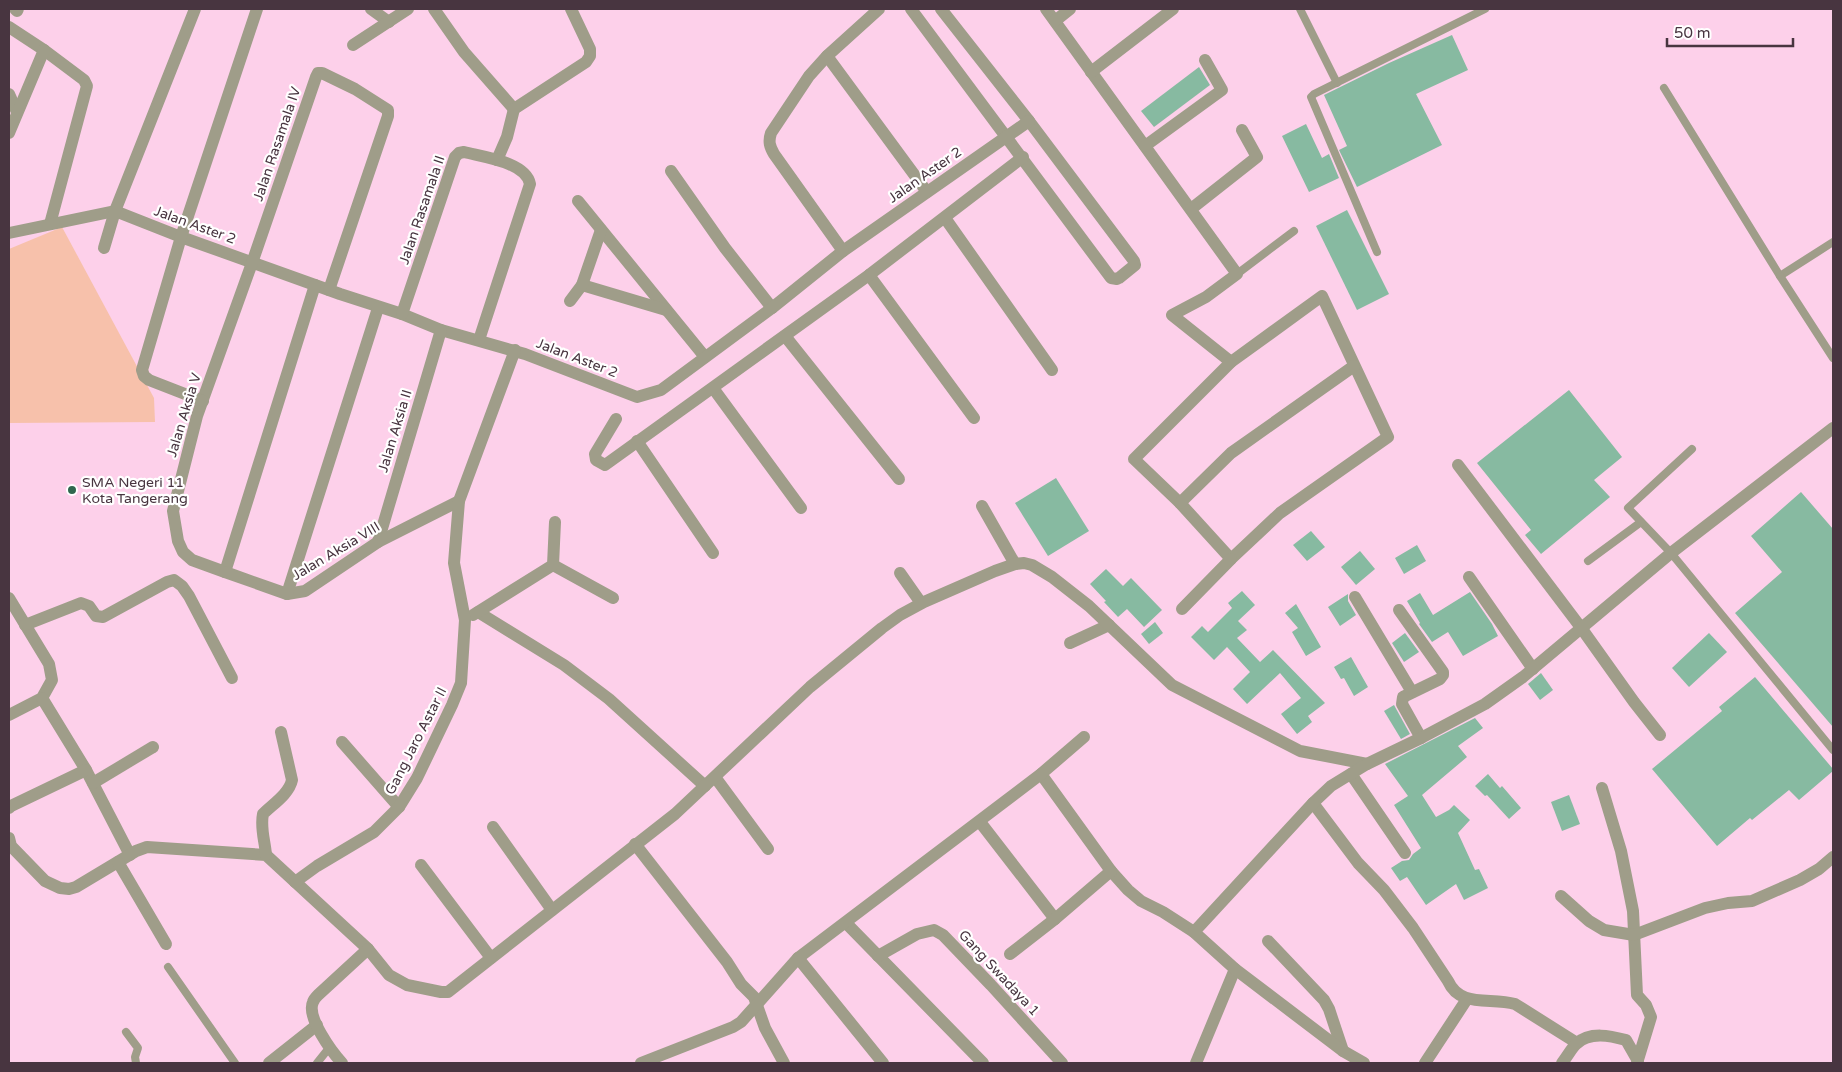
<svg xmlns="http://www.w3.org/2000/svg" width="1842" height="1072" viewBox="0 0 1842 1072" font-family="'Varela Round',sans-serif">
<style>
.built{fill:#fdd0ea}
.green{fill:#f7c1ab}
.building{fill:#87baa1}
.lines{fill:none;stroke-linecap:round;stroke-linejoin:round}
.service{stroke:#9f9d89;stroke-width:8}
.minor{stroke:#9f9d89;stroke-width:12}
.poi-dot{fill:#2f674e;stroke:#fff;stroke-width:2}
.labels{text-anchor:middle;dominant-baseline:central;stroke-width:4.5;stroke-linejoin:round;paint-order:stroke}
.street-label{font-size:14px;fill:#483540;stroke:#fff}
.poi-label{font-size:14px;fill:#483540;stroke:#fff;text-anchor:start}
</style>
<rect width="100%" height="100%" fill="#ffe1f2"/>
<rect class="built" x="9" y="9" width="1824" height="1054"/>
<path class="green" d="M62 227 154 398 155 422 10 423 9 249Z"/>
<g class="building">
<path d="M1452 35 1468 70 1416 94 1442 145 1357 187 1339 150 1347 146 1324 95 1389 63Z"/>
<path d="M1199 67 1210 85 1154 127 1141 111Z"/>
<path d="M1306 124 1322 158 1329 154 1339 178 1309 192 1282 136Z"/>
<path d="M1347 210 1389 294 1357 310 1316 226Z"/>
<path d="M1569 390 1622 457 1594 480 1610 497 1541 554 1525 535 1531 530 1477 463Z"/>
<path d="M1056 478 1089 531 1048 556 1015 503Z"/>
<path d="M1801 492 1833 529V727L1735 613 1782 572 1751 536Z"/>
<path d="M1311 531 1325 547 1307 561 1293 545Z"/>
<path d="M1417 545 1426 561 1404 574 1395 558Z"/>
<path d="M1360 551 1375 569 1356 585 1341 567Z"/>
<path d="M1106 569 1123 586 1131 578 1162 610 1144 627 1127 609 1118 617 1104 602 1106 601 1090 584Z"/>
<path d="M1242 591 1255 605 1238 621 1247 630 1237 638 1260 662 1273 650 1325 703 1308 716 1312 722 1297 734 1281 714 1301 698 1280 673 1247 704 1233 689 1250 672 1227 647 1214 660 1191 637 1202 626 1208 632 1232 608 1228 603Z"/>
<path d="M1470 592 1492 624 1498 636 1463 656 1448 632 1432 642 1419 624 1420 623 1407 601 1420 593 1433 615Z"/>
<path d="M1348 594V601L1356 615 1340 626 1328 607Z"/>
<path d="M1296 604 1321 647 1306 656 1292 632 1298 628 1285 613Z"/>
<path d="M1155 622 1163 633 1149 644 1141 634Z"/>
<path d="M1405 633 1419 652 1404 662 1392 643Z"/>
<path d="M1709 633 1727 652 1689 687 1672 668Z"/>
<path d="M1351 657 1368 687 1354 696 1344 678 1341 679 1334 667Z"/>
<path d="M1541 673 1553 690 1540 700 1528 684Z"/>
<path d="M1755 677 1833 769V771L1799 800 1789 790 1752 820 1750 818 1717 846 1652 769 1722 711 1719 707Z"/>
<path d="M1394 705 1410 734 1401 739 1384 711Z"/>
<path d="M1475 718 1483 728 1458 746 1467 757 1422 795 1436 817 1449 810 1454 805 1470 820 1458 833 1475 870 1479 869 1488 888 1464 900 1456 884 1426 905 1407 877 1400 881 1391 868 1402 861 1409 860 1413 854 1421 848 1394 805 1408 796 1385 764Z"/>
<path d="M1488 774 1500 788 1502 786 1521 808 1509 819 1487 795 1485 796 1475 786Z"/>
<path d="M1569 795 1580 824 1562 831 1551 802Z"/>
</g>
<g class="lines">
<g class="service">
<path d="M1300 9 1337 83"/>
<path d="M1664 88 1780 276 1833 242"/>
<path d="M1377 252 1311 97 1314 94 1485 9"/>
<path d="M1237 274 1294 231"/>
<path d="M1780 276 1833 358"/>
<path d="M1692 449 1628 508 1671 553 1833 750"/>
<path d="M1588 561 1641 522"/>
<path d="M168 967 235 1063"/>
<path d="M126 1032 138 1048 135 1057 136 1063"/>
<path d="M317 1063 329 1048"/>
</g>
<g class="minor">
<path d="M15 9 17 11 18 9"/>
<path d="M371 9 389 22"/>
<path d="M434 9 464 52 514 109"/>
<path d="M911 9 1111 278 1117 279 1119 278 1135 265 1134 261 1029 121 941 9"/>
<path d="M1046 9 1237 274 1206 297 1172 315 1231 362"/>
<path d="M1055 21 1070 9"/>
<path d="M9 27 44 50 84 80 87 86 50 224"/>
<path d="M353 45 408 9"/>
<path d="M827 56 927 192"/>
<path d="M1091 72 1173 9"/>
<path d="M9 94 17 112"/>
<path d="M9 133 44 50"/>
<path d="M1145 146 1222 90 1205 60"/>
<path d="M497 160 507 137 514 109 586 62 590 56V49L571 9"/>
<path d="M671 171 725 248 772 308"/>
<path d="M578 201 705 357"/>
<path d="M1191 209 1257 157 1242 130"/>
<path d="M945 218 1052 370"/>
<path d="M9 233 115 211 181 237 340 294 402 314 441 330 525 354 637 397 661 390 772 308 843 251 1029 121"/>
<path d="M104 248 115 211 195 9"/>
<path d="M843 251 774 154C770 147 768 142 771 133L809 76 827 56 879 9"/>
<path d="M869 275 974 418"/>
<path d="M315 285 225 572 192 560 183 552 178 541 173 511 197 416 252 263 316 77 318 73H322L355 89 388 110V116L329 290"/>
<path d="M582 285 666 310"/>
<path d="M1322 296 1388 437 1280 513 1231 559 1180 503 1134 459 1231 362Z"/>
<path d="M570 301 582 285 601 230"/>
<path d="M402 314 455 157 459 153 464 152C483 157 526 162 530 184L479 340"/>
<path d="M785 336 899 479"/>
<path d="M713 388 801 508"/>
<path d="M203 401 149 380 144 376 142 370 181 237 257 9"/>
<path d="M616 419 595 454 596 460 605 465 869 275 1023 157"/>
<path d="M637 441 713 553"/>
<path d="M1458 465 1582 629 1634 702 1660 735"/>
<path d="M1180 503 1231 453 1354 366"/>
<path d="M982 506 1015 564"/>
<path d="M378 542 441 330"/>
<path d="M553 565 613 598"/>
<path d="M225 572 287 594 305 591 378 542 459 501"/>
<path d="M900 573 921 603"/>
<path d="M1469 577 1533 669"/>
<path d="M287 594 378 308"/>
<path d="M1355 597 1412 692"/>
<path d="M9 598 49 664 52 680 42 698 9 715"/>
<path d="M1182 609 1231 559"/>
<path d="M1399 610 1443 672V675L1440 679 1403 697 1402 704 1421 738"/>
<path d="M478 612 564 665 609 699 705 786"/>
<path d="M473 615 553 565 555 522"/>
<path d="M25 625 81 603 89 606 96 616 103 617 167 582 174 580 182 586 189 596 232 678"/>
<path d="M1070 643 1109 625"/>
<path d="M42 698 86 770 130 855"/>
<path d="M342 742 399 807"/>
<path d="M1041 774 1111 871 1128 890 1141 901 1163 912 1194 932"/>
<path d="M1351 774 1405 853"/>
<path d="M715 777 768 849"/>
<path d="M93 783 153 747"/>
<path d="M1602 788 1621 851 1633 911 1637 995 1646 1005 1651 1017 1637 1063"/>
<path d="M1313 803 1358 863 1384 890 1413 928 1448 981C1460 1008 1490 997 1515 1004L1577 1043"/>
<path d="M9 808 11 806 86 770"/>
<path d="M980 822 1055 919"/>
<path d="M493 827 552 910"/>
<path d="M9 838 11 846 45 881 60 888 69 889 76 887 136 851 147 847 266 855 368 949 389 975 407 985 441 992H448L675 814 810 687 882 628 900 615 924 602 995 571 1015 564 1024 563 1032 565 1052 577 1089 606 1172 685 1300 751 1367 764"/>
<path d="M635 844 727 962 741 984 754 997 765 1028 784 1063"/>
<path d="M266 855C265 841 260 828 263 814 273 804 289 794 292 780L281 732"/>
<path d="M118 862 166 944"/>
<path d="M421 865 491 958"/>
<path d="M295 882 317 866 374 832 399 807 417 778 452 705 461 683 465 620 454 563 459 501 515 350"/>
<path d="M1561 896 1589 921 1604 930 1634 935 1705 908 1728 903 1752 901 1800 880 1819 869 1833 857"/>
<path d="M846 923 983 1063"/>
<path d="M1268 941 1324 1000 1329 1009 1343 1051"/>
<path d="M1010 954 1055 919 1111 871"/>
<path d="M878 956 917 934 934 930 943 935 991 985 1062 1063"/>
<path d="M798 958 883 1063"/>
<path d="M269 1063 317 1025"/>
<path d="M342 1063C332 1052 306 1017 313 1002 314 999 316 997 318 995L368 949"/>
<path d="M641 1063 733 1027 741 1022 798 958 1041 774 1084 737"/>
<path d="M1196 1063 1235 969"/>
<path d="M1364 1063 1343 1051 1235 969 1194 932 1313 803 1331 786 1367 764 1421 738 1485 704 1523 677 1671 553 1833 428"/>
<path d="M1425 1063 1467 999"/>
<path d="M1562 1063C1567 1057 1571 1049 1576 1044 1590 1031 1611 1036 1626 1040L1638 1061"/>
</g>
</g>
<circle class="poi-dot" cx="72" cy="490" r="5"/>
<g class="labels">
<g class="street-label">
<text transform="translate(277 144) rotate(-71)">Jalan Rasamala IV</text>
<text transform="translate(925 175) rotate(-35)">Jalan Aster 2</text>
<text transform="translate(422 210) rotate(-71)">Jalan Rasamala II</text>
<text transform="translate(195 225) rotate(20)">Jalan Aster 2</text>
<text transform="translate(577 358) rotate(21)">Jalan Aster 2</text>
<text transform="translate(184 415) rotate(-73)">Jalan Aksia V</text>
<text transform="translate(395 431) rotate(-73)">Jalan Aksia II</text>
<text transform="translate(336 551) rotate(-31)">Jalan Aksia VIII</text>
<text transform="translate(416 741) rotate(-63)">Gang Jaro Astar II</text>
<text transform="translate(999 973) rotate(47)">Gang Swadaya 1</text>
</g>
<g class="poi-label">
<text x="82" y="482">SMA Negeri 11<tspan x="82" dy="16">Kota Tangerang</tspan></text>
</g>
</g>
<rect width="1842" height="1072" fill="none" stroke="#483540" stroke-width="20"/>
<path d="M1667 38v8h126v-8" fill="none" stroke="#483540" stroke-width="2.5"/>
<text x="1674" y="38" font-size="15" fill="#483540" stroke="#ffffff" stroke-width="4" paint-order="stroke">50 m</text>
</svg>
